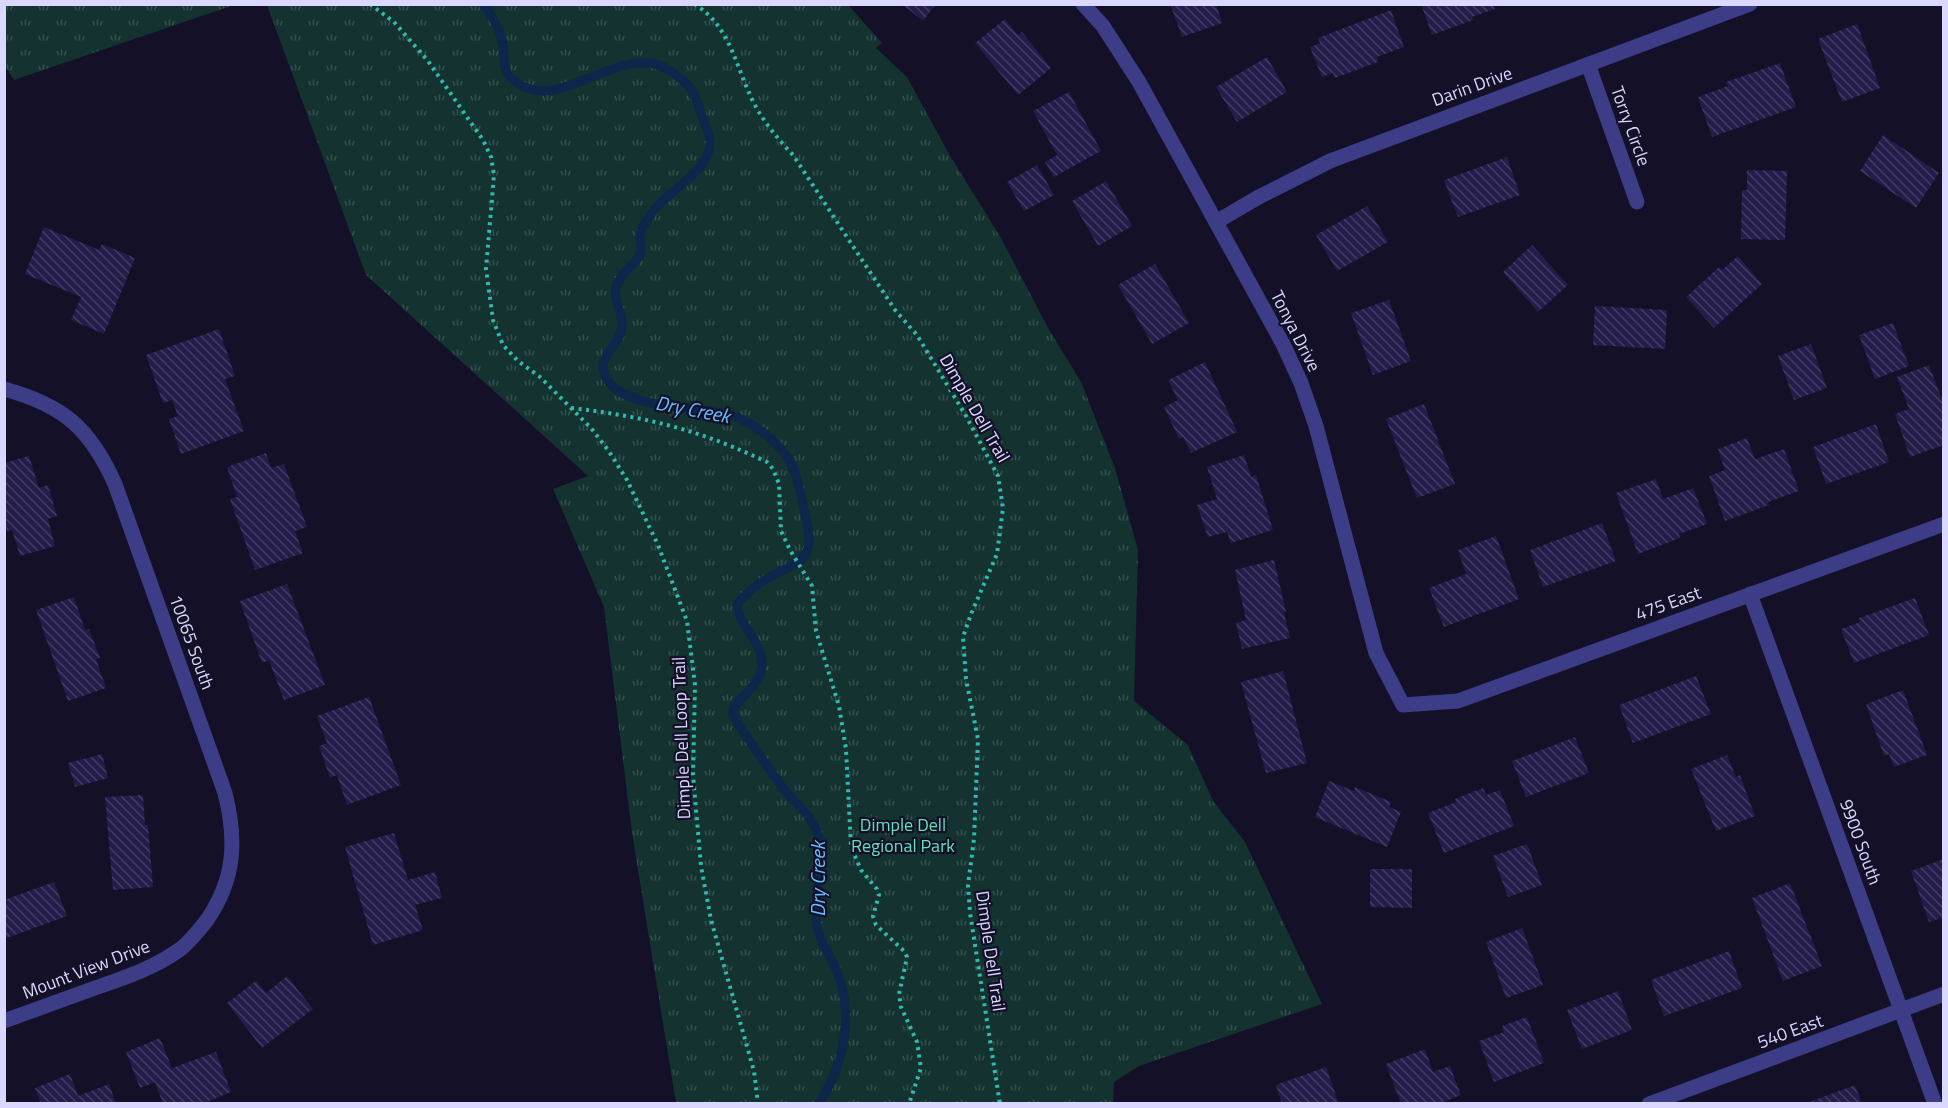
<svg xmlns="http://www.w3.org/2000/svg" width="1948" height="1108" viewBox="0 0 1948 1108" font-family="'Titillium Web',sans-serif">
<style>
.park{fill:url(#park-tufts)}
.lines{fill:none;stroke-linecap:round;stroke-linejoin:round}
.stream{stroke:#0d264b;stroke-width:9}
.building{fill:url(#building-back-hatch)}
.path{stroke:#31baad;stroke-width:4;stroke-dasharray:3 4.5;stroke-linecap:butt}
.minor{stroke:#3c3c87;stroke-width:15}
.labels{text-anchor:middle;dominant-baseline:central;stroke-width:4.5;stroke-linejoin:round;paint-order:stroke}
.street-label{font-size:18px;fill:#dbd8ff;stroke:#131028}
.park-label{font-size:18px;fill:#63e0bc;stroke:#131028}
.water-label{font-size:20px;font-style:italic;fill:#67bdfe;stroke:#131028}
</style>
<defs>
<pattern id="park-tufts" width="24" height="20" patternUnits="userSpaceOnUse" patternTransform="scale(1.5)"><rect width="24" height="20" fill="#133230"/><path d="M3 7l-1-3M5 7V3M7 7l1-3M15 17l-1-3M17 17v-4M19 17l1-3" fill="none" stroke="#354f4f"/></pattern>
<pattern id="building-back-hatch" width="6" height="6" patternUnits="userSpaceOnUse" patternTransform="scale(1.5)"><rect width="6" height="6" fill="#241c49"/><path d="M-1 5l2 2M0 0l6 6M5-1l2 2" fill="none" stroke="#433c64"/></pattern>
</defs>
<rect width="100%" height="100%" fill="#131028"/>
<g class="park">
<path d="M4 5 5 4 234 5 14 80 5 66Z"/>
<path d="M267 5H848L882 43 876 48 907 77 949 154 1001 238 1048 328 1081 382 1115 468 1138 550 1134 701 1188 745 1213 801 1245 842 1322 1004 1139 1066 1114 1082 1113 1103H676L632 833 604 607 553 489 588 476 366 275Z"/>
</g>
<g class="lines">
<path class="stream" d="M483 4C492 15 500 31 503 45 506 63 499 71 519 84 565 114 627 33 676 75 681 79 688 84 691 89 697 98 700 111 704 122 706 128 710 135 710 141 712 170 669 190 654 210 649 217 641 227 640 236 639 244 644 248 639 256 633 267 619 274 616 288 613 302 624 314 622 327 621 345 599 353 604 372 615 413 703 404 736 417 753 424 769 435 781 449 795 464 799 485 803 505 806 520 813 540 806 554 800 565 779 571 768 578 757 585 745 594 737 604 739 627 763 642 762 665 762 686 732 701 733 713 733 713 737 721 737 722 752 744 767 767 784 789 795 804 811 814 817 832 824 851 815 896 816 918 818 944 832 956 839 977 854 1023 843 1065 819 1104"/>
</g>
<g class="building">
<path d="M902 4H936L923 21Z"/>
<path d="M1170 4H1216L1222 23 1182 37Z"/>
<path d="M1421 4H1493L1495 9 1472 17 1473 20 1432 35Z"/>
<path d="M1391 10 1404 47 1377 57 1378 62 1335 78 1333 73 1322 77 1310 47 1320 43 1318 38Z"/>
<path d="M1005 19 1018 35 1022 32 1051 68 1018 95 975 43Z"/>
<path d="M1857 24 1880 88 1842 102 1818 39Z"/>
<path d="M1267 57 1287 92 1237 122 1216 87Z"/>
<path d="M1780 63 1796 107 1712 137 1698 97 1728 86 1726 82Z"/>
<path d="M1069 92 1101 151 1054 177 1045 162 1057 155 1033 111Z"/>
<path d="M1883 135 1939 173 1916 208 1860 171Z"/>
<path d="M1507 157 1520 195 1458 217 1444 180Z"/>
<path d="M1037 165 1054 195 1024 211 1007 182Z"/>
<path d="M1747 170 1787 171 1785 240 1741 239 1742 190H1747Z"/>
<path d="M1106 181 1132 226 1098 246 1072 201Z"/>
<path d="M1367 206 1388 242 1337 271 1316 235Z"/>
<path d="M44 227 99 250 102 244 135 258 104 334 71 320 81 297 25 274Z"/>
<path d="M1532 245 1568 285 1538 312 1503 272Z"/>
<path d="M1738 256 1762 284 1714 328 1686 297 1719 267 1722 270Z"/>
<path d="M1155 264 1189 323 1152 344 1118 285Z"/>
<path d="M1389 300 1411 361 1373 375 1351 313Z"/>
<path d="M1595 306 1667 310 1665 349 1593 345Z"/>
<path d="M1893 323 1909 366 1875 379 1859 335Z"/>
<path d="M219 329 235 376 225 379 244 431 181 454 169 419 178 416 172 400 163 403 146 355Z"/>
<path d="M1811 344 1827 388 1794 400 1778 356Z"/>
<path d="M1205 362 1237 432 1191 453 1183 437 1179 439 1164 407 1178 400 1168 380Z"/>
<path d="M1929 365 1941 397 1944 396V445L1910 457 1895 414 1909 409 1897 377Z"/>
<path d="M1424 404 1455 484 1417 498 1386 419Z"/>
<path d="M1876 424 1889 462 1826 484 1813 447Z"/>
<path d="M1747 438 1755 459 1784 449 1799 491 1768 502 1769 505 1725 521 1709 476 1725 470 1718 449Z"/>
<path d="M266 453 271 468 284 464 307 527 295 531 303 553 255 570 230 499 237 497 227 467Z"/>
<path d="M1244 455 1251 477 1256 475 1273 530 1231 543 1227 532 1208 537 1197 505 1217 499 1207 467Z"/>
<path d="M29 456 39 488 48 485 57 516 48 519 55 546 20 556 12 530 7 531 4 522V463Z"/>
<path d="M1656 479 1663 499 1693 488 1707 524 1679 534 1680 538 1638 554 1616 493Z"/>
<path d="M1602 523 1616 561 1543 587 1530 550Z"/>
<path d="M1496 536 1519 599 1444 627 1429 588 1466 574 1458 550Z"/>
<path d="M1274 560 1286 612H1284L1290 638 1242 649 1236 623 1246 620 1235 570Z"/>
<path d="M287 584 325 685 284 700 269 660 262 663 240 601Z"/>
<path d="M74 597 85 630 89 629 100 658 96 659 106 688 68 701 36 610Z"/>
<path d="M1915 598 1929 635 1854 663 1841 629 1860 622 1859 618Z"/>
<path d="M1283 671 1307 763 1266 773 1241 682Z"/>
<path d="M1696 676 1711 714 1633 743 1619 705Z"/>
<path d="M1903 690 1927 755 1894 767 1889 754 1884 756 1866 704Z"/>
<path d="M369 697 401 785 347 805 337 775 330 778 319 746 327 743 317 716Z"/>
<path d="M1575 737 1589 773 1526 797 1512 761Z"/>
<path d="M102 754 108 778 75 787 68 763Z"/>
<path d="M1727 755 1736 777 1740 775 1755 816 1716 831 1691 769Z"/>
<path d="M1329 781 1354 791 1355 787 1391 802 1389 807 1401 812 1387 847 1315 817Z"/>
<path d="M1483 788 1486 795 1500 790 1514 826 1444 853 1428 813 1456 802 1455 799Z"/>
<path d="M143 795 145 825H148L153 887 113 890 105 797Z"/>
<path d="M394 833 408 880 435 872 442 898 415 905 423 930 373 945 345 847Z"/>
<path d="M1527 844 1542 885 1508 897 1493 856Z"/>
<path d="M1944 859V917L1929 922 1911 871Z"/>
<path d="M1370 869H1412V908L1370 907Z"/>
<path d="M54 882 67 916 4 939V900Z"/>
<path d="M1790 883 1822 966 1783 981 1752 898Z"/>
<path d="M1522 928 1543 985 1506 998 1486 942Z"/>
<path d="M1729 951 1742 988 1664 1016 1651 980Z"/>
<path d="M287 976 313 1009 262 1048 227 1003 256 981 266 993Z"/>
<path d="M1618 991 1632 1030 1582 1049 1567 1010Z"/>
<path d="M1527 1017 1544 1063 1494 1082 1479 1041 1504 1032 1502 1026Z"/>
<path d="M160 1038 172 1068 216 1052 231 1092 202 1104H163L155 1082 140 1088 126 1052Z"/>
<path d="M1425 1049 1433 1072 1450 1066 1461 1095 1438 1104H1401L1386 1064Z"/>
<path d="M1326 1067 1339 1104H1282L1276 1085Z"/>
<path d="M70 1074 78 1096 109 1084 116 1104H41L35 1088Z"/>
<path d="M1855 1085 1862 1104H1807V1103Z"/>
</g>
<g class="lines">
<g class="path">
<path d="M370 4 394 22 428 61 483 140 491 157 494 175 486 269 493 320 503 345 518 361 540 377 591 428 608 450 627 480 658 545 687 621 695 685 693 775 701 866 711 920 754 1071 758 1104"/>
<path d="M694 4C732 26 736 71 756 107 766 125 779 140 793 155L895 310 917 335 966 416 998 476 1003 508 997 554 971 614 963 637 966 679 978 739 974 839 968 885 970 913 1000 1104"/>
<path d="M571 408C640 416 693 428 756 457L767 462 773 469 779 484 781 531 790 550 812 586 816 631 839 706 846 749 851 847 861 870 877 889 879 895 873 916 876 925 904 951 907 957 899 994 901 1007 917 1042 921 1068 909 1104"/>
</g>
<g class="minor">
<path d="M1083 4 1103 26 1139 82 1283 344 1301 383 1316 426 1376 653 1403 705 1458 701 1944 524"/>
<path d="M1588 64 1637 202"/>
<path d="M1216 222 1257 198 1330 161 1750 4"/>
<path d="M4 389C63 405 90 428 115 484L225 793C237 841 235 879 207 920 199 930 189 943 179 950 154 968 124 978 95 988 65 999 35 1010 4 1021"/>
<path d="M1750 594 1935 1104"/>
<path d="M1649 1104 1944 994"/>
</g>
</g>
<g class="labels">
<g class="street-label">
<text transform="translate(1472 86) rotate(-20)">Darin Drive</text>
<text transform="translate(1631 126) rotate(70)">Torry Circle</text>
<text transform="translate(1296 331) rotate(63)">Tonya Drive</text>
<text transform="translate(975 408) rotate(60)">Dimple Dell Trail</text>
<text transform="translate(1668 603) rotate(-20)">475 East</text>
<text transform="translate(192 642) rotate(70)">10065 South</text>
<text transform="translate(681 738) rotate(-92)">Dimple Dell Loop Trail</text>
<text transform="translate(1861 842) rotate(70)">9900 South</text>
<text transform="translate(991 951) rotate(82)">Dimple Dell Trail</text>
<text transform="translate(86 969) rotate(-21)">Mount View Drive</text>
<text transform="translate(1790 1031) rotate(-20)">540 East</text>
</g>
<g class="park-label">
<text x="903" y="824">Dimple Dell<tspan x="903" dy="21">Regional Park</tspan></text>
</g>
<g class="water-label">
<text transform="translate(693 409) rotate(11)">Dry Creek</text>
<text transform="translate(817 879) rotate(-90)">Dry Creek</text>
</g>
</g>
<rect width="1948" height="1108" fill="none" stroke="#dbd8ff" stroke-width="12"/>
</svg>
